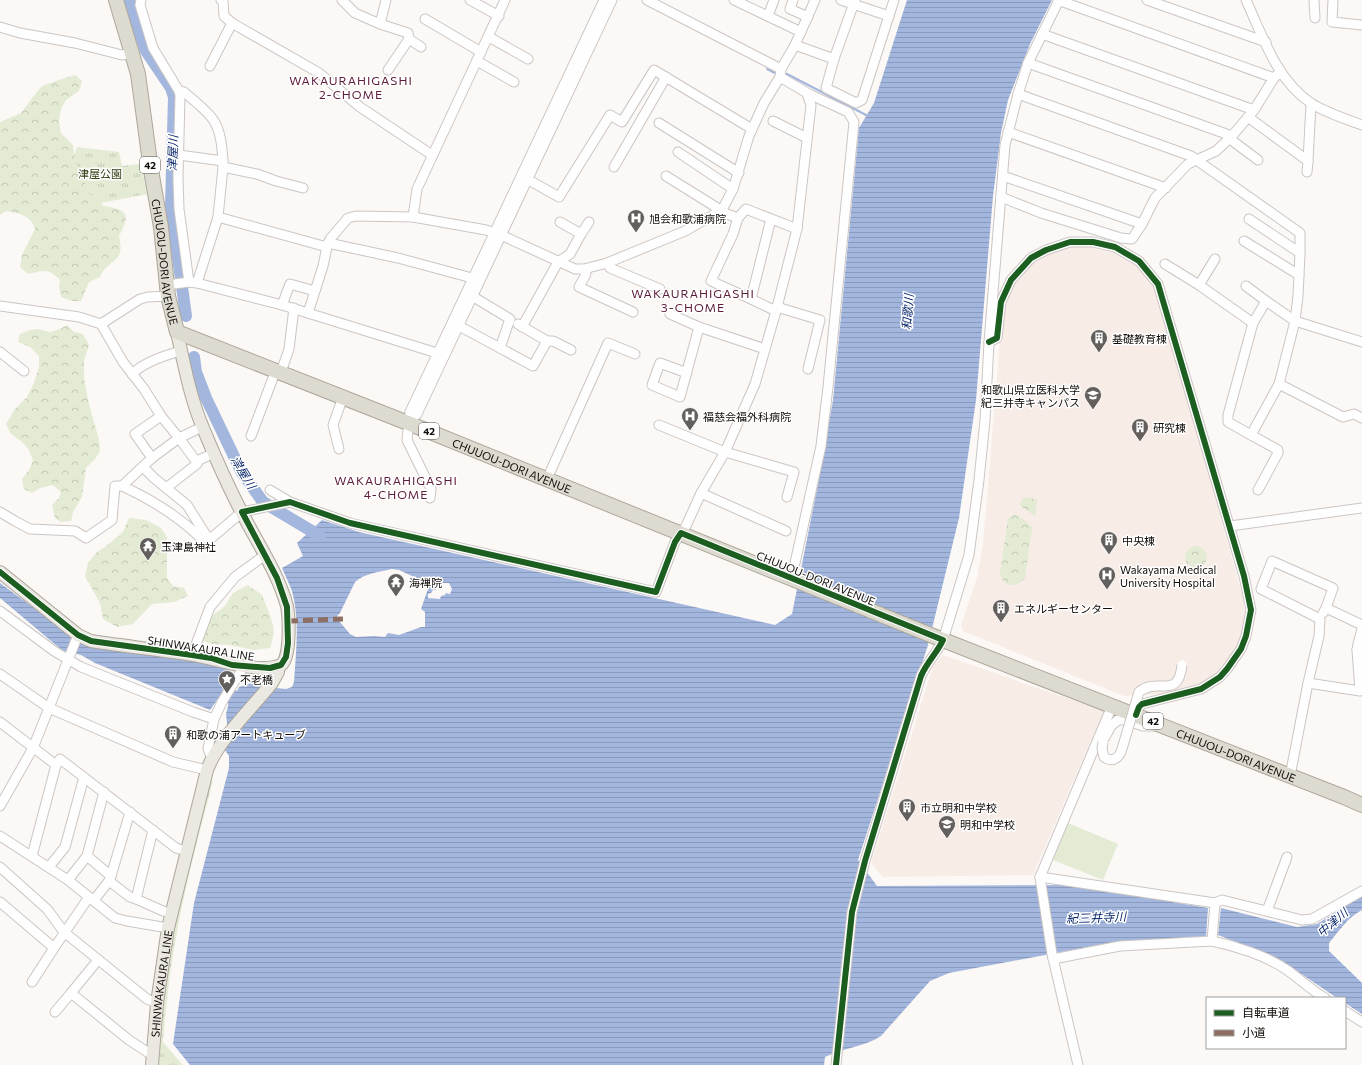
<svg xmlns="http://www.w3.org/2000/svg" width="1362" height="1065" viewBox="0 0 1362 1065" font-family="Commissioner,'Noto Sans JP',sans-serif">
<style>
.built{fill:#f8ece7}
.grass{fill:url(#grass-tufts)}
.forest{fill:url(#forest-crowns)}
.pitch{fill:#e3ebd4}
.water{fill:url(#water-rules);fill-rule:evenodd}
.lines{fill:none;stroke-linecap:round;stroke-linejoin:round}
.stream{stroke:#a2b6de;stroke-width:2}
.river{stroke:#a2b6de;stroke-width:12}
.minor-casing{stroke:#cbc6c4;stroke-width:11}
.major-casing{stroke:#aca79b;stroke-width:14}
.highway-casing{stroke:#aca79b;stroke-width:16}
.minor{stroke:#fefefe;stroke-width:9}
.major{stroke:#ebe8e2;stroke-width:12}
.highway{stroke:#dddad0;stroke-width:14}
.minor-bridge-casing{stroke:#cbc6c4;stroke-width:11;stroke-linecap:butt}
.minor-bridge{stroke:#fefefe;stroke-width:9}
.quiet{stroke:#8d6e63;stroke-width:5;stroke-dasharray:10 5;stroke-linecap:butt}
.cycleway-casing{stroke:#fff;stroke-width:8}
.cycleway{stroke:#1b5e20;stroke-width:6}
.labels{text-anchor:middle;dominant-baseline:central;stroke-width:3;stroke-linejoin:round;paint-order:stroke}
.shield{fill:#fff;stroke:#585553;stroke-width:1}
.shield-label{font-size:10px;font-weight:bold;fill:#110c09}
.park-label{font-size:11px;fill:#2f3f10;stroke:#fff}
.poi-label{font-size:11px;fill:#110c09;stroke:#fff;text-anchor:start}
.street-label{font-size:11px;fill:#110c09;stroke:#fff}
.neighbourhood-label{font-size:12px;letter-spacing:1px;fill:#5d1d3b;stroke:#fff}
.water-label{font-size:12px;font-style:italic;fill:#09286a;stroke:#fff}
</style>
<defs>
<pattern id="grass-tufts" width="24" height="20" patternUnits="userSpaceOnUse"><rect width="24" height="20" fill="#e3ebd4"/><path d="M3 7l-1-3M5 7V3M7 7l1-3M15 17l-1-3M17 17v-4M19 17l1-3" fill="none" stroke="#c2c8b5"/></pattern>
<pattern id="forest-crowns" width="20" height="18" patternUnits="userSpaceOnUse"><rect width="20" height="18" fill="#e3ebd4"/><path d="M2 6a3 3 0 1 1 6 0M12 15a3 3 0 1 1 6 0" fill="none" stroke="#c2c8b5"/></pattern>
<pattern id="water-rules" width="6" height="5" patternUnits="userSpaceOnUse"><rect width="6" height="5" fill="#a2b6de"/><path d="M0 2.5h6" fill="none" stroke="#8a9bbd"/></pattern>
</defs>
<rect width="100%" height="100%" fill="#fbf8f6"/>
<g class="built">
<path d="M1070 244H1094L1115 250 1139 265 1156 286 1244 601 1245 620 1241 641 1229 662 1208 681 1189 689 1165 694 1124 696 963 631 961 625 977 578 983 544 1003 304 1010 285 1038 256Z"/>
<path d="M943 655 1104 711 1033 875 883 877 871 863 933 666Z"/>
</g>
<g class="grass">
<path d="M77 147 119 152 122 166 141 164 147 194 96 204 79 181 71 164Z"/>
<path d="M208 780 213 781C200 831 186 881 177 932 170 969 166 1005 163 1042L183 1065H157L161 1006 177 913Z"/>
</g>
<g class="forest">
<path d="M75 75 82 81 79 91 66 100 61 109 59 121 61 133 73 145 75 160 79 170 85 176V185L89 194 99 199 103 206C128 209 131 214 119 236 126 264 108 258 100 277L89 282 81 301H72L61 297 59 287 60 280C48 268 44 270 28 274L20 267 22 255 35 229C31 215 18 213 6 211L0 215V122L21 113 33 97 42 86 62 79Z"/>
<path d="M67 325 74 332 83 334 89 345 84 361V377L88 400 99 440 100 451 95 459 86 468 82 497 73 512 71 521 61 522 55 518 52 505 59 498 61 492 53 485 40 488 32 493 24 489 22 479 29 470 33 461 29 450 22 442 10 433 6 424 15 409 27 397 34 383 39 367V356L30 347 18 342 20 334 30 330 38 329 50 332 60 329Z"/>
<path d="M1028 497 1037 500 1035 516 1022 507 1020 504 1023 498Z"/>
<path d="M1015 514 1023 519 1032 527V529L1025 578C1023 580 1020 583 1017 584 1008 588 1000 580 1000 572L1008 518Z"/>
<path d="M129 518 146 520 161 528 167 537V578L173 586 184 588 188 596 174 602 152 604 133 624 117 627 103 619 100 603 85 576 88 563 97 552 105 547 123 532Z"/>
<circle cx="1196" cy="557" r="11"/>
<path d="M248 585 262 595 271 618 274 633 270 648 254 650 230 645 211 644 201 640 208 619 225 606 233 593Z"/>
</g>
<path class="pitch" d="M1068 823 1118 844 1103 880 1053 860Z"/>
<g class="water">
<path d="M907 0H1052L1030 44 1008 100 1001 133 993 196 976 400 959 518 928 645 858 860 877 886 1073 885 1208 908 1206 937 1109 943 949 973 930 981 881 1036C864 1047 843 1048 825 1057L824 1065H190L173 1044 194 903 229 768V756L225 750 228 733 226 714 228 706V700L220 696 210 710 95 663 81 655 63 651 0 598V583L84 645 177 657 213 665 230 670 229 681 226 685 237 691 239 687 264 679 276 688 286 689 292 687 294 682C296 652 300 620 292 591 289 583 285 575 282 568L303 556 297 543 322 520 359 532 775 625 792 614 818 484 833 400 859 128 874 103ZM392 569 399 570 427 583 429 586 421 609 425 612V627H421L399 635 388 633 385 637 374 636 356 637 350 634 339 621 337 616 340 613 355 582C365 573 380 572 392 569ZM440 583H449L452 589 450 594 446 593 445 595 441 596 440 599 428 598V594L431 593 433 590H436V587Z"/>
<path d="M1362 896V910C1348 917 1339 931 1329 943V951L1362 983V1014L1345 1003V998H1337L1279 959 1218 935 1221 908 1297 927 1317 924Z"/>
</g>
<g class="lines">
<g class="stream">
<path d="M767 69 775 73H779"/>
<path d="M783 73 787 74 868 116"/>
</g>
<g class="river">
<path d="M129 0 146 51 171 88 174 97 171 206 186 316"/>
<path d="M194 357 196 372 206 398 241 471 263 502 320 536"/>
</g>
<defs>
<g id="minor">
<path d="M141 0 140 5 153 48 179 91 180 95 178 178 179 209 189 282 167 285"/>
<path d="M342 0 355 13 380 24"/>
<path d="M386 0 380 24 408 33 409 39"/>
<path d="M470 0 499 16"/>
<path d="M647 0 781 69"/>
<path d="M734 0 801 32"/>
<path d="M793 0 790 9 808 17"/>
<path d="M841 0 889 16"/>
<path d="M1058 0 1274 78"/>
<path d="M1147 0 1266 42"/>
<path d="M1246 0C1262 35 1277 81 1311 103 1322 111 1348 120 1362 125"/>
<path d="M1314 0 1315 18"/>
<path d="M1333 0 1332 22 1362 25"/>
<path d="M768 16 774 0"/>
<path d="M425 19 481 52"/>
<path d="M232 23 319 73 360 107 432 155"/>
<path d="M0 27 20 33 75 43 122 55 132 53"/>
<path d="M1042 34 1254 110"/>
<path d="M489 37 528 59"/>
<path d="M795 45 834 59 826 88 856 103 862 100 894 0"/>
<path d="M834 59 855 0"/>
<path d="M477 61 514 82"/>
<path d="M1028 63 1232 136"/>
<path d="M210 66 232 23 224 16 223 1 221 0"/>
<path d="M388 70 409 39 421 47"/>
<path d="M179 91 184 92C193 100 208 111 214 121 221 132 222 148 223 161"/>
<path d="M1018 94 1191 156 1300 233V253L1249 219"/>
<path d="M1248 117 1308 161 1311 104"/>
<path d="M773 121 807 138"/>
<path d="M659 123 739 173"/>
<path d="M1008 132 1166 188"/>
<path d="M1230 139 1258 160"/>
<path d="M678 152 733 189"/>
<path d="M179 155 223 161V167L257 174 276 181 303 188"/>
<path d="M614 167 666 77"/>
<path d="M1307 172 1308 161"/>
<path d="M666 176 727 214 738 218 746 209 797 229 811 105 808 97 809 94"/>
<path d="M1003 176 1142 224"/>
<path d="M527 179 559 197 610 115 622 122 654 70 752 129"/>
<path d="M1001 197 1041 213 1121 238 1132 239 1142 224 1155 198 1188 164 1216 151 1232 136 1254 110 1274 78 1280 72"/>
<path d="M218 217 327 247"/>
<path d="M413 217 417 189 505 0"/>
<path d="M738 218 733 234 711 281 751 299"/>
<path d="M771 219 751 299 776 311"/>
<path d="M560 222 581 234 589 222"/>
<path d="M1244 241 1299 275 1300 253"/>
<path d="M328 243 398 258 472 278"/>
<path d="M607 263 610 268 660 289"/>
<path d="M1165 264 1199 285 1215 259"/>
<path d="M584 269 586 274 579 287 633 312"/>
<path d="M189 282 197 283 282 305 437 353"/>
<path d="M197 283 218 217 223 167"/>
<path d="M1199 285 1253 323 1266 301 1295 321 1362 342"/>
<path d="M1246 286 1266 301"/>
<path d="M282 305 290 284 315 291"/>
<path d="M0 306 79 317 101 324 140 299 148 297 168 296"/>
<path d="M777 307 820 320 808 369"/>
<path d="M308 313 323 266 327 247 330 239 348 218 356 216 413 217 486 230 501 235 575 269H584L607 263 685 231 722 210 733 189 749 136 764 103 780 77"/>
<path d="M670 314 699 327 765 349"/>
<path d="M101 324 123 362 144 389 161 416 179 438 202 427"/>
<path d="M459 326 500 348 510 319 472 296"/>
<path d="M522 327 558 262 570 254 581 234"/>
<path d="M547 341H553L571 350"/>
<path d="M989 342 997 338 1001 302 1011 280 1031 258 1046 250 1070 242H1093L1115 247 1139 261 1158 284 1244 576 1251 610 1246 636 1241 649 1227 669 1220 677 1201 689 1142 704 1139 707 1136 715"/>
<path d="M500 348 533 366 547 341 518 324"/>
<path d="M0 352 24 371"/>
<path d="M281 372 289 349 294 308"/>
<path d="M687 373 660 363 652 385 680 397 699 327"/>
<path d="M132 374C143 363 166 355 181 351"/>
<path d="M1279 384 1343 417 1354 414 1362 418"/>
<path d="M408 423 417 414 612 0"/>
<path d="M659 425 725 452 794 472 787 497"/>
<path d="M1251 435 1228 422V415L1253 323"/>
<path d="M251 436 276 370"/>
<path d="M339 449 333 425 343 397"/>
<path d="M152 458 135 434 161 416"/>
<path d="M143 467 154 478 187 505 209 540 242 512 290 502"/>
<path d="M547 479 608 343 635 354"/>
<path d="M122 486C151 499 179 517 202 539L206 536"/>
<path d="M166 488 197 464 199 460 214 453"/>
<path d="M270 490 290 502 350 523 656 592 675 542 686 526 701 493 725 452 755 384 776 311 797 229"/>
<path d="M1258 490 1278 453V450L1251 435 1279 384 1295 321 1298 296 1299 275"/>
<path d="M701 493 786 531"/>
<path d="M430 498 431 489 407 440 410 412 604 0"/>
<path d="M0 512 15 521 30 529 75 531 86 538 112 520 115 486H122L152 458 179 438 196 461 199 460"/>
<path d="M1230 526 1362 508"/>
<path d="M795 563 821 446 828 387 854 122 848 112 809 94 780 77 781 69 795 45 815 0"/>
<path d="M0 611 54 651 81 667 193 712 214 719 222 702 244 666"/>
<path d="M1323 613 1326 608 1362 625"/>
<path d="M1357 650 1358 644 1362 629"/>
<path d="M192 655 210 607 235 577 265 555"/>
<path d="M0 674 49 708 173 762 207 770"/>
<path d="M1308 683 1319 636 1320 619 1261 589 1272 561 1333 588 1326 608"/>
<path d="M0 722 56 765 60 759 176 848 186 851"/>
<path d="M1105 737 1111 726 1118 720H1123L1143 726H1156"/>
<path d="M212 758 208 749 214 719"/>
<path d="M1290 776 1308 683 1360 691 1357 650 1362 651"/>
<path d="M104 792 87 856 111 876 109 881 130 897 136 899"/>
<path d="M0 806 33 748 78 635"/>
<path d="M153 830 136 899 163 911 171 913"/>
<path d="M0 836 68 880 87 856"/>
<path d="M32 856 56 765"/>
<path d="M0 867 47 909 64 932 147 999 157 1003"/>
<path d="M49 867 65 847 84 777"/>
<path d="M111 876 130 812"/>
<path d="M1040 877 1215 903 1222 900 1302 920 1312 919 1362 891"/>
<path d="M89 897 115 918 127 921 168 928"/>
<path d="M94 900 109 881"/>
<path d="M0 902 54 948 89 897 68 880"/>
<path d="M1267 911 1287 857"/>
<path d="M1212 941 1215 903"/>
<path d="M1053 959 1120 946 1212 941C1236 946 1267 956 1287 970 1300 979 1311 990 1325 998"/>
<path d="M98 960 71 993 129 1040 149 1053H153"/>
<path d="M32 982 54 948"/>
<path d="M1345 1011 1362 1022"/>
<path d="M55 1012 71 993"/>
<path d="M836 1065 852 912 865 861 921 676C927 662 937 653 943 640L969 555 979 480 985 420 989 342 1005 145 1018 94 1028 63 1059 0"/>
<path d="M1078 1065 1052 954 1040 877 1112 706"/>
</g>
<g id="major">
<path d="M0 572 78 635 91 641C124 646 159 650 193 655 216 659 237 667 261 668 267 668 276 668 281 665 291 658 289 617 287 606 278 573 258 544 242 513 228 486 215 457 203 428 190 397 184 364 177 332"/>
<path id="s1" d="M152 1065 157 1003 168 928 207 770C218 740 251 709 272 683L278 672V666"/>
</g>
<g id="highway">
<path id="s2" d="M116 0 138 74 151 170 161 227 168 296 177 332 408 423 943 640 1344 797 1362 805"/>
</g>
</defs>
<use href="#minor" class="minor-casing"/>
<use href="#major" class="major-casing"/>
<use href="#highway" class="highway-casing"/>
<use href="#minor" class="minor"/>
<use href="#major" class="major"/>
<use href="#highway" class="highway"/>
<defs>
<path id="minor-bridge" d="M1103 742 1102 749 1104 757C1111 762 1117 760 1121 752L1139 692C1158 676 1178 701 1182 665"/>
</defs>
<use href="#minor-bridge" class="minor-bridge-casing"/>
<use href="#minor-bridge" class="minor-bridge"/>
<path class="quiet" d="M288 621 343 619"/>
<defs>
<g id="cycleway">
<path d="M989 342 997 338 1001 302 1011 280 1031 258 1046 250 1070 242H1093L1115 247 1139 261 1158 284 1244 576 1251 610 1246 636 1241 649 1227 669 1220 677 1201 689 1142 704 1139 707 1136 715"/>
<path d="M0 572 78 635 91 641 192 655 211 658 232 665 244 666 270 668 281 665 286 657 288 643 287 607 277 578 242 512 290 502 350 523 656 592 675 542 681 533 943 640C937 653 927 662 921 676L865 861 852 912 836 1065"/>
</g>
</defs>
<use href="#cycleway" class="cycleway-casing"/>
<use href="#cycleway" class="cycleway"/>
</g>
<defs>
<symbol id="hospital-pin" viewBox="-11 -11 22 30"><path d="M0 17L-7.5 6A9.5 9.5 0 1 1 7.5 6Z" fill="#635f5c" stroke="#fff"/><path d="M-5-5h3v3.5h4V-5h3V5h-3V1.5h-4V5h-3Z" fill="#fff"/></symbol>
<symbol id="building-pin" viewBox="-11 -11 22 30"><path d="M0 17L-7.5 6A9.5 9.5 0 1 1 7.5 6Z" fill="#635f5c" stroke="#fff"/><path d="M-4-6H4V6H1V3H-1V6H-4ZM-2.5-4.3h1.7v1.8h-1.7ZM.8-4.3h1.7v1.8H.8ZM-2.5-1h1.7V.8h-1.7ZM.8-1h1.7V.8H.8Z" fill="#fff"/></symbol>
<symbol id="university-pin" viewBox="-11 -11 22 30"><path d="M0 17L-7.5 6A9.5 9.5 0 1 1 7.5 6Z" fill="#635f5c" stroke="#fff"/><path d="M0-5L7-2L0 1L-7-2ZM-4 1L0 2.5L4 1V4Q0 6-4 4Z" fill="#fff"/></symbol>
<symbol id="temple-pin" viewBox="-11 -11 22 30"><path d="M0 17L-7.5 6A9.5 9.5 0 1 1 7.5 6Z" fill="#635f5c" stroke="#fff"/><path d="M0-6L5-2H3V0L6.5 2.5H4V6H1.5V3h-3V6H-4V2.5H-6.5L-3 0V-2H-5Z" fill="#fff"/></symbol>
<symbol id="sight-pin" viewBox="-11 -11 22 30"><path d="M0 17L-7.5 6A9.5 9.5 0 1 1 7.5 6Z" fill="#635f5c" stroke="#fff"/><path d="M0-6L1.8-2.2L6-1.7L2.9 1.2L3.7 5.4L0 3.3L-3.7 5.4L-2.9 1.2L-6-1.7L-1.8-2.2Z" fill="#fff"/></symbol>
<symbol id="school-pin" viewBox="-11 -11 22 30"><path d="M0 17L-7.5 6A9.5 9.5 0 1 1 7.5 6Z" fill="#635f5c" stroke="#fff"/><path d="M0-5L7-2L0 1L-7-2ZM-4 1L0 2.5L4 1V4Q0 6-4 4Z" fill="#fff"/></symbol>
</defs>
<g fill-rule="evenodd">
<use href="#hospital-pin" x="626" y="208" width="20" height="27"/>
<use href="#building-pin" x="1089" y="328" width="20" height="27"/>
<use href="#university-pin" x="1083" y="385" width="20" height="27"/>
<use href="#hospital-pin" x="680" y="406" width="20" height="27"/>
<use href="#building-pin" x="1130" y="417" width="20" height="27"/>
<use href="#building-pin" x="1099" y="530" width="20" height="27"/>
<use href="#temple-pin" x="138" y="536" width="20" height="27"/>
<use href="#hospital-pin" x="1097" y="565" width="20" height="27"/>
<use href="#temple-pin" x="386" y="572" width="20" height="27"/>
<use href="#building-pin" x="991" y="598" width="20" height="27"/>
<use href="#sight-pin" x="217" y="669" width="20" height="27"/>
<use href="#building-pin" x="163" y="724" width="20" height="27"/>
<use href="#building-pin" x="897" y="797" width="20" height="27"/>
<use href="#school-pin" x="937" y="814" width="20" height="27"/>
</g>
<g class="labels">
<g class="shield">
<rect x="140" y="157" width="20" height="16" rx="3"/>
<rect x="419" y="423" width="20" height="16" rx="3"/>
<rect x="1143" y="713" width="20" height="16" rx="3"/>
</g>
<g class="shield-label">
<text x="150" y="165">42</text>
<text x="429" y="431">42</text>
<text x="1153" y="721">42</text>
</g>
<g class="park-label">
<text x="100" y="173">津屋公園</text>
</g>
<g class="poi-label">
<text x="649" y="218">旭会和歌浦病院</text>
<text x="1112" y="338">基礎教育棟</text>
<text x="1080" y="389" text-anchor="end">和歌山県立医科大学<tspan x="1080" dy="13">紀三井寺キャンパス</tspan></text>
<text x="703" y="416">福慈会福外科病院</text>
<text x="1153" y="427">研究棟</text>
<text x="1122" y="540">中央棟</text>
<text x="161" y="546">玉津島神社</text>
<text x="1120" y="569">Wakayama Medical<tspan x="1120" dy="13">University Hospital</tspan></text>
<text x="409" y="582">海禅院</text>
<text x="1014" y="608">エネルギーセンター</text>
<text x="240" y="679">不老橋</text>
<text x="186" y="734">和歌の浦アートキューブ</text>
<text x="920" y="807">市立明和中学校</text>
<text x="960" y="824">明和中学校</text>
</g>
<g class="street-label">
<text stroke="none"><textPath href="#s2" startOffset="267">CHUUOU-DORI AVENUE</textPath></text>
<text stroke="none"><textPath href="#s2" startOffset="699">CHUUOU-DORI AVENUE</textPath></text>
<text transform="translate(816 578) rotate(22)">CHUUOU-DORI AVENUE</text>
<text transform="translate(201 648) rotate(9)">SHINWAKAURA LINE</text>
<text stroke="none"><textPath href="#s2" startOffset="1479">CHUUOU-DORI AVENUE</textPath></text>
<text stroke="none"><textPath href="#s1" startOffset="82">SHINWAKAURA LINE</textPath></text>
</g>
<g class="neighbourhood-label">
<text x="351" y="80">WAKAURAHIGASHI<tspan x="351" dy="14">2-CHOME</tspan></text>
<text x="693" y="293">WAKAURAHIGASHI<tspan x="693" dy="14">3-CHOME</tspan></text>
<text x="396" y="480">WAKAURAHIGASHI<tspan x="396" dy="14">4-CHOME</tspan></text>
</g>
<g class="water-label">
<text transform="translate(172 153) rotate(-88)">津屋川</text>
<text transform="translate(907 312) rotate(-86)">和歌川</text>
<text transform="translate(244 472) rotate(59)">津屋川</text>
<text transform="translate(1096 917) rotate(-2)">紀三井寺川</text>
<text transform="translate(1332 922) rotate(-40)">中津川</text>
</g>
</g>
<rect x="1206" y="997" width="140" height="52" fill="#ffffff" stroke="#a09e9d"/>
<rect x="1214" y="1010" width="20" height="6" fill="#1b5e20" stroke="#a09e9d"/>
<text x="1242" y="1017" font-size="12" fill="#110c09">自転車道</text>
<rect x="1214" y="1030" width="20" height="6" fill="#8d6e63" stroke="#a09e9d"/>
<text x="1242" y="1037" font-size="12" fill="#110c09">小道</text>
</svg>
